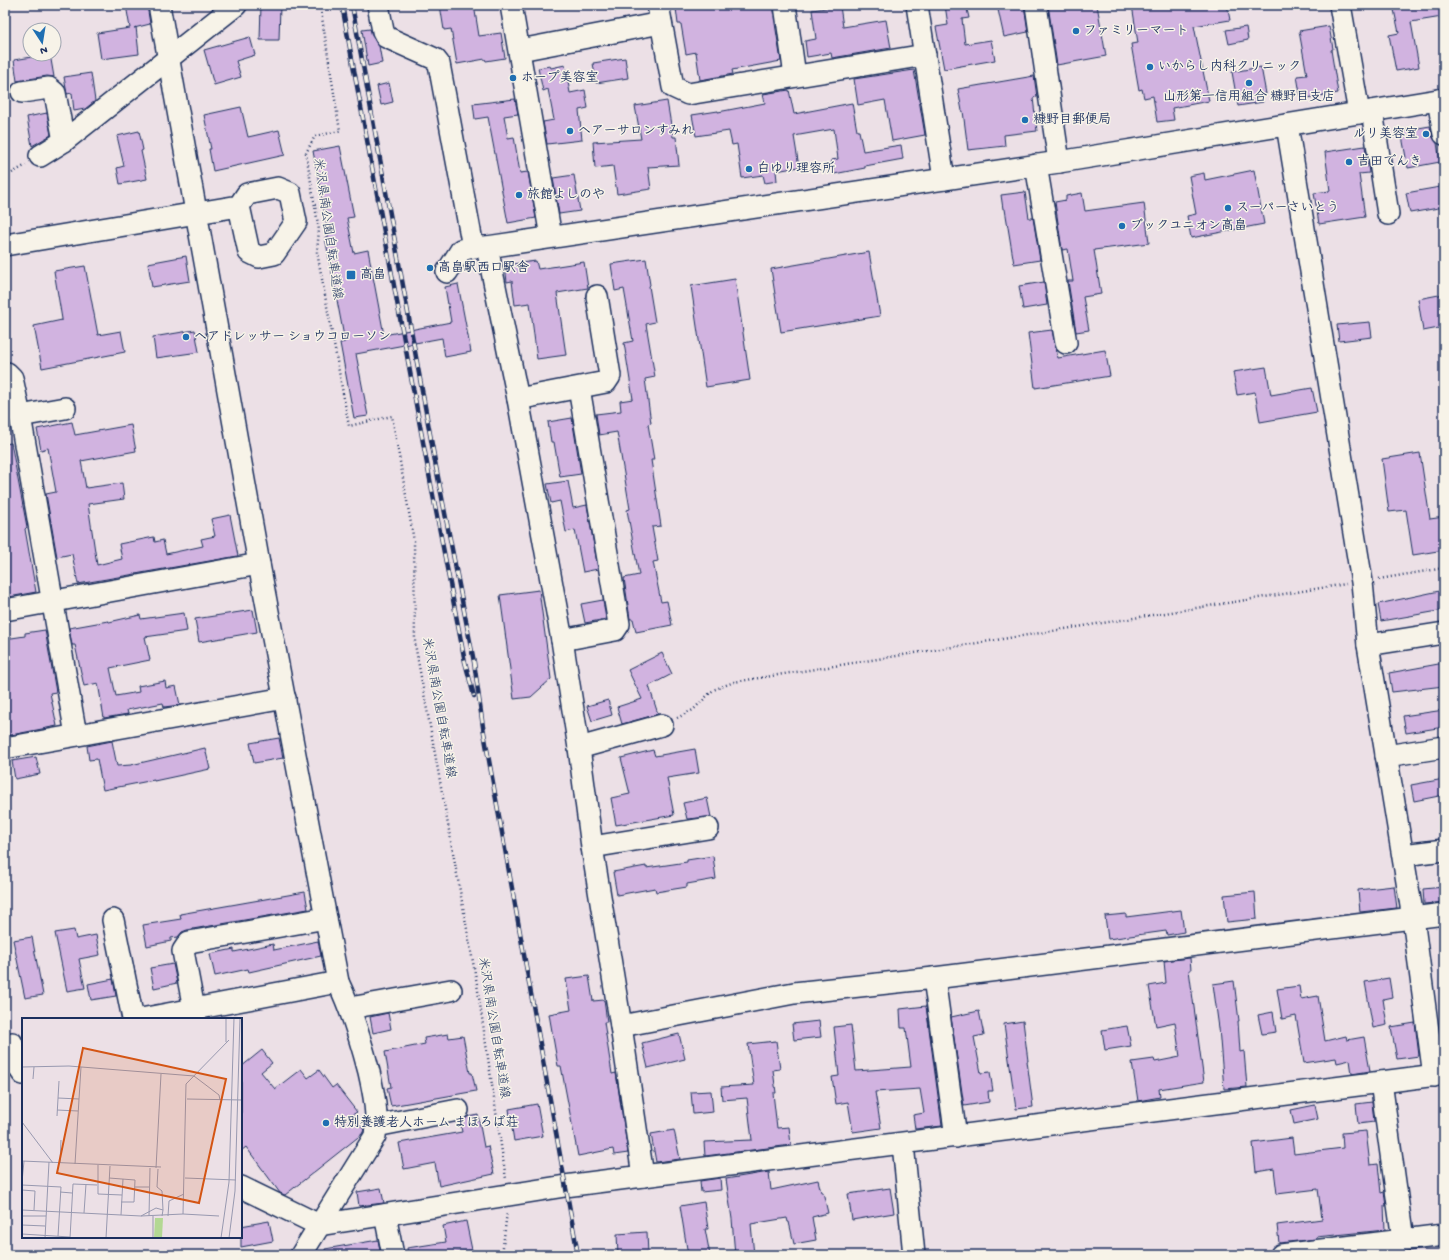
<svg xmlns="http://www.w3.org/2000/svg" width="1449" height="1260" viewBox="0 0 1449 1260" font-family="'Gochi Hand','Klee One',sans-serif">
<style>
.building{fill:#d1b3e0;stroke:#1b2f5e}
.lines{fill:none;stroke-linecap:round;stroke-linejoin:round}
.minor-casing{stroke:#1b2f5e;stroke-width:24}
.path{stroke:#1b2f5e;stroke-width:2.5;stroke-dasharray:1 3;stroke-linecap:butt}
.minor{stroke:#f7f3e8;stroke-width:21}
.rail-casing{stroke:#1b2f5e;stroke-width:4.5}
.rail{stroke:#f7f3e8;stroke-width:3;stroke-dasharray:9;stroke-linecap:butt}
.poi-dot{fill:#1f6fb2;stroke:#f7f3e8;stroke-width:1.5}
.labels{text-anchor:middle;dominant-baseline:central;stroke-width:3;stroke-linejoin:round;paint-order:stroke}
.poi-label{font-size:13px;font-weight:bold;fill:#1b2f5e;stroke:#f7f3e8;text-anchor:start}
.street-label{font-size:13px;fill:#1b2f5e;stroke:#f7f3e8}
.inset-road{fill:none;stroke:#9899b0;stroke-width:1}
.view{fill:#d45514;fill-opacity:0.15;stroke:#d45514;stroke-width:2}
.inset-edge{fill:none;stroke:#1b2f5e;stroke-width:2}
</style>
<rect width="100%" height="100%" fill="#ece0e6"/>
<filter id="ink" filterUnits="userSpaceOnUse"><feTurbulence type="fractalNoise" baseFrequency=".025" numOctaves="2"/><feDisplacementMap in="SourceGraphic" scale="8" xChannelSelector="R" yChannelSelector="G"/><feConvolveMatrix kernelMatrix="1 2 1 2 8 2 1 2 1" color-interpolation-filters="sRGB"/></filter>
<g filter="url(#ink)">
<g class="building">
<path d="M126 5H147L150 24 134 28 136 27 139 54 101 59 97 33 130 28Z"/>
<path d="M261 5H280L279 40H260Z"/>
<path d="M440 5H474L479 36 501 33 505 58 486 61 485 59 457 64 451 29 444 30Z"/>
<path d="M693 5H772L781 61 732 70 733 74 700 80 696 52 686 54 681 24H678L676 8Z"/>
<path d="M945 5H966L969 18 962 19 965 44 991 40 995 60 944 69 936 27 948 25Z"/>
<path d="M997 5H1024L1028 32 1004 37Z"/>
<path d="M1048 5H1097L1106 56 1057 65Z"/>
<path d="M1132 5H1227L1230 20 1194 26 1209 101 1172 108 1174 120 1157 122 1153 96 1144 98 1142 89 1139 90 1131 44 1138 43Z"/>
<path d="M1393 5H1440L1442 17 1411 22 1419 67 1396 71 1389 35 1399 33Z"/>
<path d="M840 6 843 27 886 20 891 48 832 58 831 53 807 57 805 41 816 39 812 10Z"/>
<path d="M1329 26 1333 49 1331 50 1338 93 1301 99 1297 76 1307 75 1299 31Z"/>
<path d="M1246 27 1248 40 1229 44 1226 30Z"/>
<path d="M370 29 372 36 379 46 382 63 368 66 362 30Z"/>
<path d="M250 37 255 55 236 61 241 77 214 85 204 50Z"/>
<path d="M50 54 54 77 47 76 17 81 14 60Z"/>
<path d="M625 58 628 78 596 83 593 63Z"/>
<path d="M565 65 570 93 585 90 588 108 579 110 582 140 547 144 543 122 554 120 548 89 543 91 538 68 550 66 551 68Z"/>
<path d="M1261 67 1266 94H1261L1263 102 1238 106 1232 72Z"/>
<path d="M914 70 925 135 892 141 885 100 858 105 854 79Z"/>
<path d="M91 73 95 101 85 109 74 111 72 93 67 94 64 77Z"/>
<path d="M1034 76 1037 97 1033 98 1037 131 1004 135 1005 146 968 150 963 111H962L958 89Z"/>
<path d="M389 83 393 102 381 105 377 86Z"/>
<path d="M789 90 794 114 852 103 857 131H859L863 151 901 145 903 159 865 166V168L834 174 831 160 838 159 834 129 794 136 799 167 776 171 777 181 765 183 763 175 742 178 737 144 732 145 729 131 696 136 692 115 718 111V112L765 103 763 94Z"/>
<path d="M515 99 518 114 504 116 508 138 514 137 520 173 528 172 536 218 508 223 488 117 475 119 473 104Z"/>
<path d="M667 101 673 137H676L679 165 648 167 651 189 617 194 613 166 595 168 593 142 641 139 635 106Z"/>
<path d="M241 107 248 137 279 130 285 155 213 171 209 149H211L204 115Z"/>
<path d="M47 113 51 135 32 146 27 117Z"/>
<path d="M1430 126 1432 136 1437 143 1440 162 1408 168 1401 131Z"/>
<path d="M139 131 143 150 141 151 147 179 120 184 117 168 124 166 117 136Z"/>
<path d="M340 146 354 217 347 218 354 253 368 250 384 335 451 322 445 287 458 284 471 352 445 357 442 338 356 354 368 416 354 418 340 343 345 342 325 237 329 236 313 151Z"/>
<path d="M1365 146 1369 173 1359 174 1365 217 1319 224 1314 193 1330 191 1325 152Z"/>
<path d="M1254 170 1264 224 1191 238 1187 216 1196 214 1189 176 1204 173 1205 180Z"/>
<path d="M574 175 580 211 559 214 553 178Z"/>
<path d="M1440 187 1444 207 1410 213 1406 193Z"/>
<path d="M1025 192 1029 218H1033L1040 260 1014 264 1005 209H1003L1001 195Z"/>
<path d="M1082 193 1085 211 1144 203 1149 243 1094 250 1101 294 1083 297 1089 330 1076 332 1068 281H1073L1068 249 1062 250 1055 202 1066 200V196Z"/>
<path d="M869 252 880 316 781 332 771 269Z"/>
<path d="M186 256 190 281 152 287 148 263Z"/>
<path d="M646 259 650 285 649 286 655 322 646 324 655 377 645 379 651 423 648 424 654 460H651L661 526 652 527 658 561 653 562 661 602 667 601 672 625 636 632 633 619H630L624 578 639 575 627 510 630 509 617 432 599 435 596 414 621 411 620 401 633 399 624 343 633 341 624 289 615 291 611 264Z"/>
<path d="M536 261 538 269 584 262 588 288 557 293 566 355 537 359 530 303 515 305 512 281 507 282 505 265Z"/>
<path d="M85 266 98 335 121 331 125 352 42 368 34 326 62 320V319L54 271Z"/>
<path d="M735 279 750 380 706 387 691 286Z"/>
<path d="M1044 282 1047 305 1023 309 1019 286Z"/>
<path d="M1444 294V327L1423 331 1418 299Z"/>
<path d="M1370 322 1372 337 1339 341 1337 325Z"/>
<path d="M195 330 199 352 156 358 153 337Z"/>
<path d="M1052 330 1058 358 1105 350 1110 376 1035 388 1028 333Z"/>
<path d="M1266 367 1271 395 1312 388 1317 412 1260 422 1255 392 1237 395 1233 372Z"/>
<path d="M572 418 581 474 560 477 554 442H551L548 422Z"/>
<path d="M72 422 75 435 131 425 136 451 81 461 86 488 122 483 124 499 88 504 97 565 122 559 119 544 154 537 155 542 163 540 166 554 203 546 201 539 215 536 211 519 230 515 238 556 78 584 72 554 57 557 46 494 56 492 48 448 41 450 37 429Z"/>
<path d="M11 443 27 527 25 529 36 592 9 597 8 595 5 596V444Z"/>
<path d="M1420 453 1430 519 1444 517V550L1413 555 1406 510 1389 512 1382 459Z"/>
<path d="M568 481 573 508 587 505 598 569 583 572 575 530 566 532 560 501 551 503 547 484Z"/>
<path d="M539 590 551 679 531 697 514 699 500 595Z"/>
<path d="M1444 590V610L1381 621 1378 604Z"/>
<path d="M603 600 606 619 585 623 581 604Z"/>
<path d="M253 610 257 632 199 642 195 619Z"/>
<path d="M184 613 187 631 145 637 150 660 110 668 116 696 139 692 138 686 165 681 166 688 176 686 180 705 164 707 163 703 127 710 128 714 104 718 98 683 84 686 75 645H72L69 628 108 621 109 622 140 615 141 619Z"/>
<path d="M45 630 56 692 50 693 57 726 6 736 5 728V639L25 636V633Z"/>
<path d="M662 653 672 674 649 686 658 714 622 724 617 707 642 699 628 670Z"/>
<path d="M1444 663V686L1392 692 1389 673Z"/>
<path d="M608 700 612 715 592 721 587 706Z"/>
<path d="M1444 710V727L1406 733 1403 716Z"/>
<path d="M279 738 283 758 254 763 250 743Z"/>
<path d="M112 741 117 766 131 765 205 748 210 769 154 781V780L103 790 97 759 89 760 87 746Z"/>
<path d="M695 749 699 773 667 778 674 815 616 825 611 798 630 794 621 758 653 750 655 756Z"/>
<path d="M36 757 40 774 15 779 12 761Z"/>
<path d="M1444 779V795L1414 801 1411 785Z"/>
<path d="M707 798 711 817 687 819 683 803Z"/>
<path d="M713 856 716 879 687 884V887L656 892 655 888 617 895 613 872 646 866V868L687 862V860Z"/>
<path d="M1394 886 1397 908 1360 912 1358 890Z"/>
<path d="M1444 887V902L1424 904 1423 889Z"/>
<path d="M305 892 308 909 187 930 182 932 178 937 171 938V941L147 946 143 925 181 919 180 914Z"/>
<path d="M1255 892 1257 919 1227 922 1224 895Z"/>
<path d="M1181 910 1184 932 1167 935 1166 931 1108 939 1105 916 1126 914V917Z"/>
<path d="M74 930 76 939 96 935 100 955 79 959 85 988 67 991 55 933Z"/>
<path d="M32 937 43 995 25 998 13 940Z"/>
<path d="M318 941 321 956 249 972 248 969 215 976 210 954 234 949V952L273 944 274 950Z"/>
<path d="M1190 958 1191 970H1189L1204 1082 1159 1089 1160 1097 1138 1101 1132 1062 1154 1059 1155 1062 1180 1057 1175 1022 1156 1026 1149 986 1166 983 1164 961Z"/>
<path d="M173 964 177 983 154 988 150 968Z"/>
<path d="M589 976 593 1001 604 1000 607 1022H604L612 1074 616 1073 628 1153 614 1155 613 1149 578 1156 561 1066H558L549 1014 571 1010 566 979Z"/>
<path d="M1389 978 1392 997 1383 999 1387 1025 1373 1028 1365 982Z"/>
<path d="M113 979 116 996 91 1000 88 984Z"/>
<path d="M1234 981 1239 1021H1238L1240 1052 1244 1051 1247 1087 1224 1089 1219 1028 1213 984Z"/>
<path d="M1299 986 1301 999 1318 996 1325 1041 1346 1036 1347 1040 1364 1037 1370 1071 1352 1074 1350 1060 1337 1063 1336 1058 1304 1063 1296 1016 1282 1019 1277 989Z"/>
<path d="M926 1006 942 1126 915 1129 913 1115 924 1113 920 1089 875 1092 881 1128 853 1132 848 1102 836 1104 832 1077 839 1076 834 1027 851 1025 856 1071 911 1067 906 1028H901L900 1009Z"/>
<path d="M979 1011 984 1035 974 1037 981 1073 990 1072 993 1091H988L989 1102 964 1106 951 1017Z"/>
<path d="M1273 1012 1276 1032 1262 1034 1258 1015Z"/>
<path d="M388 1013 391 1029 373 1033 370 1017Z"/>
<path d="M819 1021 821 1037 794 1040 792 1024Z"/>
<path d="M1023 1021 1028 1061H1027L1033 1107 1016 1109 1004 1024Z"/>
<path d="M1415 1023 1419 1056 1397 1059 1391 1027Z"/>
<path d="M1127 1026 1131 1046 1105 1050 1102 1030Z"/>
<path d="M448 1034 449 1038 463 1036 470 1073H472L476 1091 391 1106 387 1088 391 1087 385 1052 425 1044 424 1038Z"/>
<path d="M679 1034 685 1059 648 1068 642 1043Z"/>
<path d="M776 1041 780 1069 773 1070 776 1093H773L777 1128 789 1127 791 1145 705 1156 704 1142 752 1140 747 1098 722 1100 721 1087 754 1085 748 1044Z"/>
<path d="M262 1050 272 1063 261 1072 275 1089 301 1069 308 1078 319 1070 332 1088 336 1085 357 1112 352 1115 364 1130 362 1134 285 1195 280 1193 246 1147 241 1151V1067Z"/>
<path d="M711 1091 713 1112 693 1114 691 1092Z"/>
<path d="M1372 1102 1374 1122 1358 1124 1356 1104Z"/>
<path d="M537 1104 543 1136 514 1141 509 1109Z"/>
<path d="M1315 1105 1318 1119 1294 1124 1291 1110Z"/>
<path d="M478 1115 484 1147 488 1146 494 1174 439 1186 435 1163 404 1169 399 1143 462 1132 460 1122 467 1117Z"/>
<path d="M674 1130 680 1159 656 1162 651 1134Z"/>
<path d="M1366 1131 1370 1165 1378 1164 1381 1193 1384 1192 1386 1206H1384L1385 1230 1316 1237V1239L1279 1243 1277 1225 1322 1219 1318 1189 1277 1194 1274 1169 1256 1172 1253 1143 1292 1138 1294 1154 1343 1148 1342 1133Z"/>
<path d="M769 1172 771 1190 818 1180 821 1192H823L828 1213 812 1217 816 1240 794 1244 789 1222H788L787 1218 751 1224 754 1255H735L732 1219 726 1179Z"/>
<path d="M720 1178 721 1190 701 1192 700 1181Z"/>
<path d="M381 1188 384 1203 359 1206 357 1192Z"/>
<path d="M890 1188 894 1213 852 1220 848 1194Z"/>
<path d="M704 1202 708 1229H705L710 1255H688L680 1206Z"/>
<path d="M269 1221 273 1241 241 1247V1226Z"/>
<path d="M466 1221 472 1250 447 1255H408L407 1248 446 1242 443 1226Z"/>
<path d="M647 1232 648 1255H618L617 1234Z"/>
<path d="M378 1240 381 1255H326L325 1249Z"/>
</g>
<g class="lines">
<defs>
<g id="minor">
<path d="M159 5 259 564 338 982C352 1011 361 1041 369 1072 374 1094 378 1114 375 1136L301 1255"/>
<path d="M378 5 383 31 386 37 435 59 439 64 473 247"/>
<path d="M511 5 551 237"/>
<path d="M658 5 673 87 688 94 925 55"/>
<path d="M785 5 795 76"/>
<path d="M917 5 944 179"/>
<path d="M1036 5 1059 162"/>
<path d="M1340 5 1359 113"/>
<path d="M520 50 661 23"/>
<path d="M22 92 49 88 55 93 64 141"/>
<path d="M1438 100 1444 134"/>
<path d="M1372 111 1388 214"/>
<path d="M1287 125 1362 582 1368 645 1413 918 1434 1076"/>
<path d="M40 156 64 141 236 5"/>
<path d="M1036 165 1066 343"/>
<path d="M5 245 239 206 247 194 278 188 290 193 296 222 274 254 259 257 249 252 239 206"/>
<path d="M487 247 518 399 562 640 579 748 592 847 621 1026 643 1176"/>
<path d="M447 272 461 250 473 247H487L1059 162 1444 99"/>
<path d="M5 373H7L12 378 20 416 76 735"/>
<path d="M518 399 606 382 610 376 597 296"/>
<path d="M20 416 65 408"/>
<path d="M5 610 259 564"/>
<path d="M562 640 615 630 619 624 579 388"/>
<path d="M1368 645 1444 633"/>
<path d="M5 748 285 698"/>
<path d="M579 748 662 725"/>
<path d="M1386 756 1444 747"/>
<path d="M592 847 708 828"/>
<path d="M1403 855 1444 850"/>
<path d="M113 920 133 1019"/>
<path d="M934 978 956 1137"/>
<path d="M350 1008 451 990"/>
<path d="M194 1009 183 951 189 942 326 918"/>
<path d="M141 1019 338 982"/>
<path d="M621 1026 794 993 934 978 1444 914"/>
<path d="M12 1043 19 1068 23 1074"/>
<path d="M1381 1082 1403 1240"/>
<path d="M376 1126 458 1110"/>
<path d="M903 1144 914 1255"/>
<path d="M241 1187 319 1225 565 1186 643 1176 1444 1074"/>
<path d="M385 1215 393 1255"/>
<path d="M1281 1255 1444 1235"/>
</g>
</defs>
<use href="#minor" class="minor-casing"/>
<g class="path">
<path d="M320 5 340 131 315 136 306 153 319 230 317 252 349 426 392 416 414 541 415 644 477 984 506 1179"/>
<path d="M5 177 26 165"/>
<path d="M1379 579 1444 568"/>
<path d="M677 718 693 710 713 690 734 682 1346 584"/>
<path d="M502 1255 507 1212"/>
</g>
<use href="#minor" class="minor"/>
<defs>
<g id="rail">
<path d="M342 5 428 469 465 662 474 696"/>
<path d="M352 5 436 467 474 662 483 727 578 1255"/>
</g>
</defs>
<use href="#rail" class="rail-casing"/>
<use href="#rail" class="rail"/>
</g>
</g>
<g class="poi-dot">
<circle cx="1076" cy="31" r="4"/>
<circle cx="1150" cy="67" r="4"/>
<circle cx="513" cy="78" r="4"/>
<circle cx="1249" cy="83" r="4"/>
<circle cx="1025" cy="120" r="4"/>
<circle cx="570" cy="131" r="4"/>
<circle cx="1426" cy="134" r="4"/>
<circle cx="1349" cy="162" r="4"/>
<circle cx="749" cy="169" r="4"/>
<circle cx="519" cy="195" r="4"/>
<circle cx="1228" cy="208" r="4"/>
<circle cx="1122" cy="226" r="4"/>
<circle cx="430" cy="268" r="4"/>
<rect x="346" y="270" width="10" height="10" rx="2"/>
<circle cx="186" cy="337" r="4"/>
<circle cx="326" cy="1123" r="4"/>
</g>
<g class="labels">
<g class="poi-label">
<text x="1084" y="31">ファミリーマート</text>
<text x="1158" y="67">いからし内科クリニック</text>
<text x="521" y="78">ホープ美容室</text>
<text x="1249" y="97" text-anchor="middle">山形第一信用組合 糠野目支店</text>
<text x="1033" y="120">糠野目郵便局</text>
<text x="578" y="131">ヘアーサロンすみれ</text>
<text x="1418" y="134" text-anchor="end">ルリ美容室</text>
<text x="1357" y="162">吉田でんき</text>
<text x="757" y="169">白ゆり理容所</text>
<text x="527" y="195">旅館よしのや</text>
<text x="1236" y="208">スーパーさいとう</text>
<text x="1130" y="226">ブックユニオン高畠</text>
<text x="438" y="268">高畠駅西口駅舎</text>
<text x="360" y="275">高畠</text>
<text x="194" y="337">ヘアドレッサー ショウコローソン</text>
<text x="334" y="1123">特別養護老人ホーム まほろば荘</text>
</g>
<g class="street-label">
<text transform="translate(327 229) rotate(82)">米沢県南公園自転車道線</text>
<text transform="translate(438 708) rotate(80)">米沢県南公園自転車道線</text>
<text transform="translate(493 1028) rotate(81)">米沢県南公園自転車道線</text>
</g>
</g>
<g transform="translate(22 1018)">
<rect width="220" height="220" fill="#ece0e6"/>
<path d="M133 200H141L140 220H132Z" fill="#b3d893"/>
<path class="inset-road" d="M204 24V0M0 49 47 48 172 58 197 77 198 82M11 61 12 49M36 80 57 81M165 81 220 82M35 92 56 93M35 98 37 63M0 104 31 145M0 143 139 149M38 145 39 122M53 146 59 49M76 147V176L100 177M134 150 139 56M136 151 135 169 140 173 141 192M87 160 113 162 112 184H99M163 160 214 162M0 164 2 143M0 167 39 169 36 218M113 169H127M0 172 13 173 12 192M38 174 50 175M0 192 119 198 161 196 197 198M62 195 64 166M161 196 164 66 207 22M99 197 101 161M0 198H24M119 198 134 190 141 192 140 198M127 198 128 150M146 198 147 183 162 176M0 207 23 208M0 216 48 219M23 220 27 144M48 220 51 166 75 167M84 220 88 148M131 220V198M199 220 207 164 212 0M207 220 213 173 218 0"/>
<path class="view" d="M61 30 204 61 177 185 35 155Z"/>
<rect width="220" height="220" class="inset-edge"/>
</g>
<rect width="1449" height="1260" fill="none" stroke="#f7f3e8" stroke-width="20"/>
<rect x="10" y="10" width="1429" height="1240" fill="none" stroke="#1b2f5e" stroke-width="1.5" filter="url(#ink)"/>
<g transform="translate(42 42) rotate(168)"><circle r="19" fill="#f7f3e8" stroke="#9fa5b1"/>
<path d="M0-3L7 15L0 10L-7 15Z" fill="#1f6fb2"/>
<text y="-6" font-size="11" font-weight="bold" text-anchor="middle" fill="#1b2f5e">N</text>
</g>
</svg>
